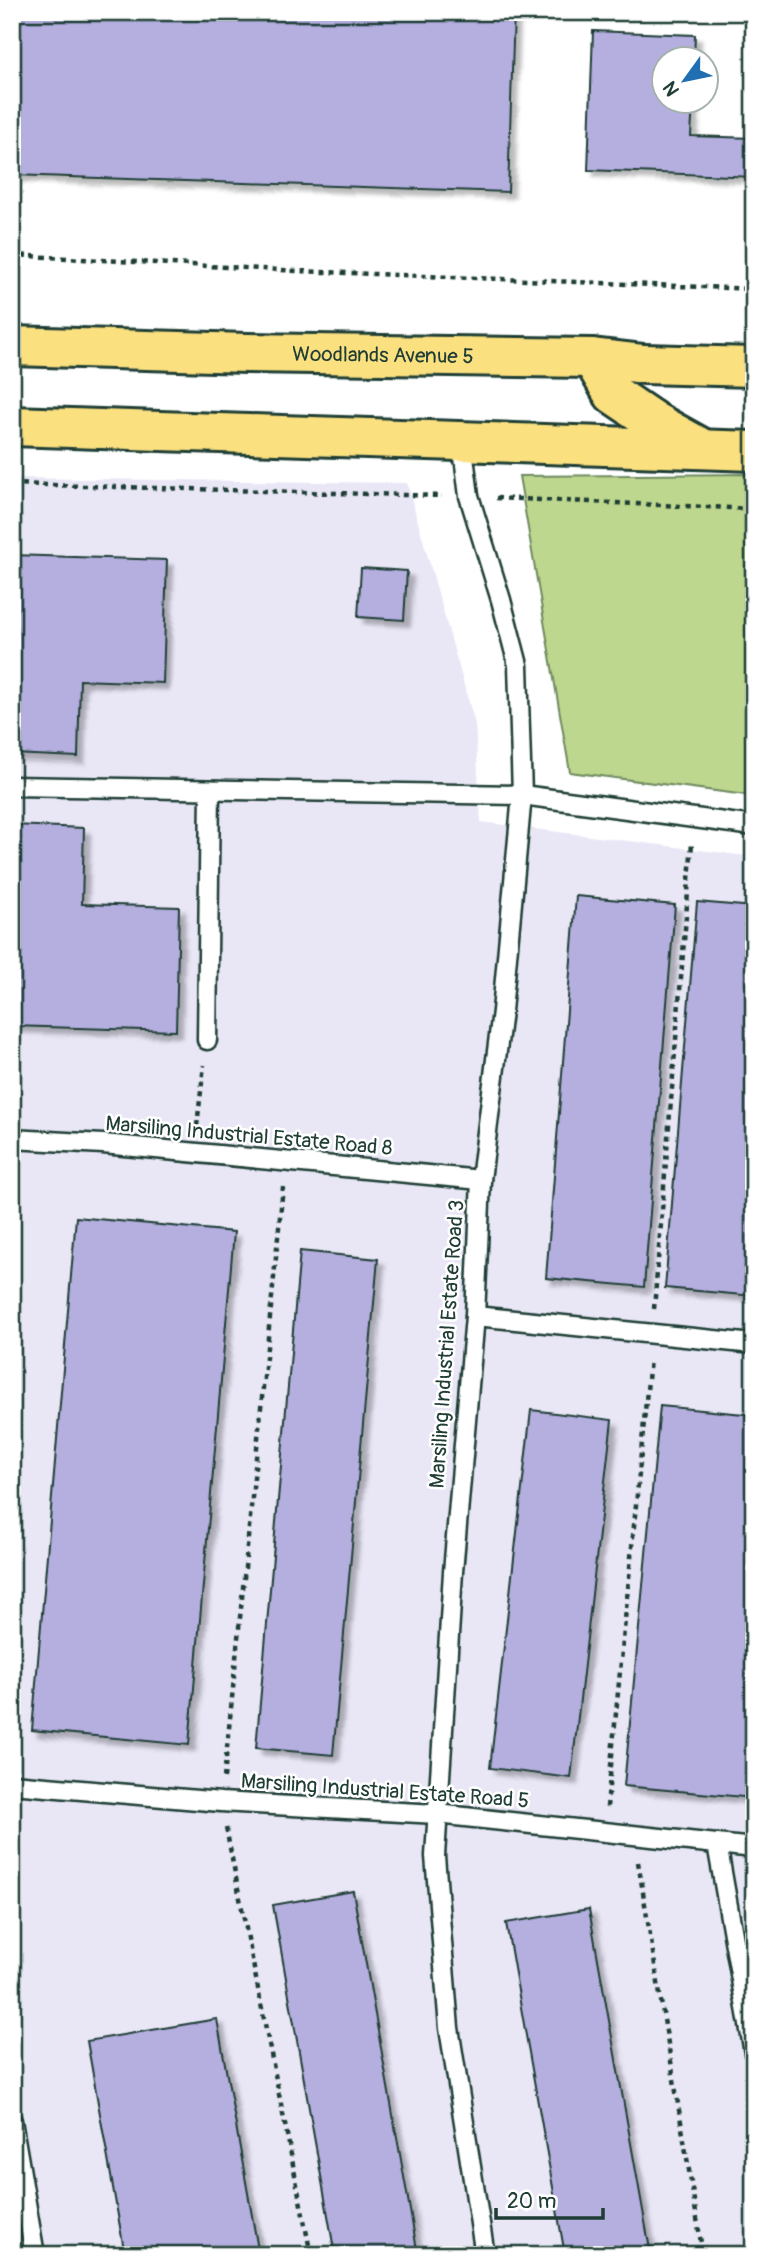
<svg xmlns="http://www.w3.org/2000/svg" width="766" height="2267" viewBox="0 0 766 2267" font-family="Pangolin,sans-serif">
<style>
.built{fill:#e9e7f6}
.green{fill:#bed78e;stroke:#6e8a61;stroke-width:2}
.building{fill:#b5afe0;stroke:#1f3d34;stroke-width:2;filter:url(#shadow)}
.lines{fill:none;stroke-linecap:round;stroke-linejoin:round}
.lane-casing{stroke:#1f3d34;stroke-width:23}
.primary-casing{stroke:#1f3d34;stroke-width:44}
.path{stroke:#1f3d34;stroke-width:4.5;stroke-dasharray:5 5;stroke-linecap:butt}
.lane{stroke:#fff;stroke-width:18}
.primary{stroke:#fbe080;stroke-width:38}
.labels{text-anchor:middle;dominant-baseline:central;stroke-width:5;stroke-linejoin:round;paint-order:stroke}
.street-label{font-size:21px;fill:#1f3d34;stroke:#fff}
</style>
<defs>
<filter id="shadow"><feDropShadow dx="6" dy="6" stdDeviation="2" flood-color="#0004"/></filter>
</defs>
<rect width="100%" height="100%" fill="#fff"/>
<filter id="ink" filterUnits="userSpaceOnUse"><feTurbulence type="fractalNoise" baseFrequency=".0143" numOctaves="2"/><feDisplacementMap in="SourceGraphic" scale="14" xChannelSelector="R" yChannelSelector="G"/><feConvolveMatrix kernelMatrix="1 2 1 2 8 2 1 2 1" color-interpolation-filters="sRGB"/></filter>
<g filter="url(#ink)">
<path class="built" d="M12 478 407 483 475 724 481 822 754 857V2255H12Z"/>
<path class="green" d="M754 474V796L570 772 519 476Z"/>
<g class="building">
<path d="M12 12H514L508 192 12 175Z"/>
<path d="M593 31 695 35 694 60H664V102H693L691 136 754 138V177L588 170Z"/>
<path d="M12 555 167 560 163 683 80 680 78 757 12 754Z"/>
<path d="M361 568 407 571 404 620 358 617Z"/>
<path d="M12 825 84 828 82 904 179 907 176 1031 12 1026Z"/>
<path d="M576 896 675 905 644 1287 546 1278Z"/>
<path d="M697 902 754 907V1296L665 1288Z"/>
<path d="M76 1217 234 1232 189 1745 32 1730Z"/>
<path d="M300 1251 378 1259 333 1755 256 1748Z"/>
<path d="M660 1406 754 1415V1798L624 1786Z"/>
<path d="M531 1410 612 1420 571 1778 490 1768Z"/>
<path d="M353 1891 418 2255H335L273 1905Z"/>
<path d="M589 1909 651 2255H565L506 1923Z"/>
<path d="M217 2019 259 2255H125L87 2041Z"/>
</g>
<g class="lines">
<defs>
<g id="lane">
<path d="M462 441 469 496 501 600 518 665 522 795 502 1011 481 1180 475 1316 453 1572 435 1856 449 2028 485 2255"/>
<path d="M12 786 522 795 754 826"/>
<path d="M207 1040 210 790"/>
<path d="M12 1139 103 1144 481 1180"/>
<path d="M475 1316 754 1344"/>
<path d="M12 1784 221 1802 437 1814 754 1848"/>
<path d="M717 1844 754 2053"/>
<path d="M12 2121 35 2255"/>
</g>
<g id="primary">
<path id="s1" d="M12 346 247 353 592 358 644 364 754 367"/>
<path d="M592 358 613 394 653 421 698 446"/>
<path d="M12 426 754 451"/>
</g>
</defs>
<use href="#lane" class="lane-casing"/>
<use href="#primary" class="primary-casing"/>
<g class="path">
<path d="M12 255 298 271 754 289"/>
<path d="M12 484 442 496"/>
<path d="M496 498 754 509"/>
<path d="M197 1126 204 1065"/>
<path d="M654 1309 692 843"/>
<path d="M224 1778 283 1187"/>
<path d="M607 1807 650 1359"/>
<path d="M226 1828 311 2255"/>
<path d="M638 1862 703 2255"/>
</g>
<use href="#lane" class="lane"/>
<use href="#primary" class="primary"/>
</g>
</g>
<g class="labels">
<g class="street-label">
<text stroke="none"><textPath href="#s1" startOffset="371">Woodlands Avenue 5</textPath></text>
<text transform="translate(249 1136) rotate(5)">Marsiling Industrial Estate Road 8</text>
<text transform="translate(447 1344) rotate(-86)">Marsiling Industrial Estate Road 3</text>
<text transform="translate(385 1791) rotate(4)">Marsiling Industrial Estate Road 5</text>
</g>
</g>
<rect width="766" height="2267" fill="none" stroke="#fff" stroke-width="42"/>
<rect x="21" y="21" width="724" height="2225" fill="none" stroke="#1f3d34" stroke-width="2.5" filter="url(#ink)"/>
<g transform="translate(685 80) rotate(237)"><circle r="33" fill="#ffffff" stroke="#a5b1ae" stroke-width="2"/>
<path d="M0-5L12 26L0 18L-12 26Z" fill="#1f6fb2"/>
<text y="-10" font-size="19" font-weight="bold" text-anchor="middle" fill="#1f3d34">N</text>
</g>
<path d="M496 2208v10h107v-10" fill="none" stroke="#1f3d34" stroke-width="3.5"/>
<text x="507" y="2208" font-size="21" fill="#1f3d34" stroke="#ffffff" stroke-width="5" paint-order="stroke">20 m</text>
</svg>
